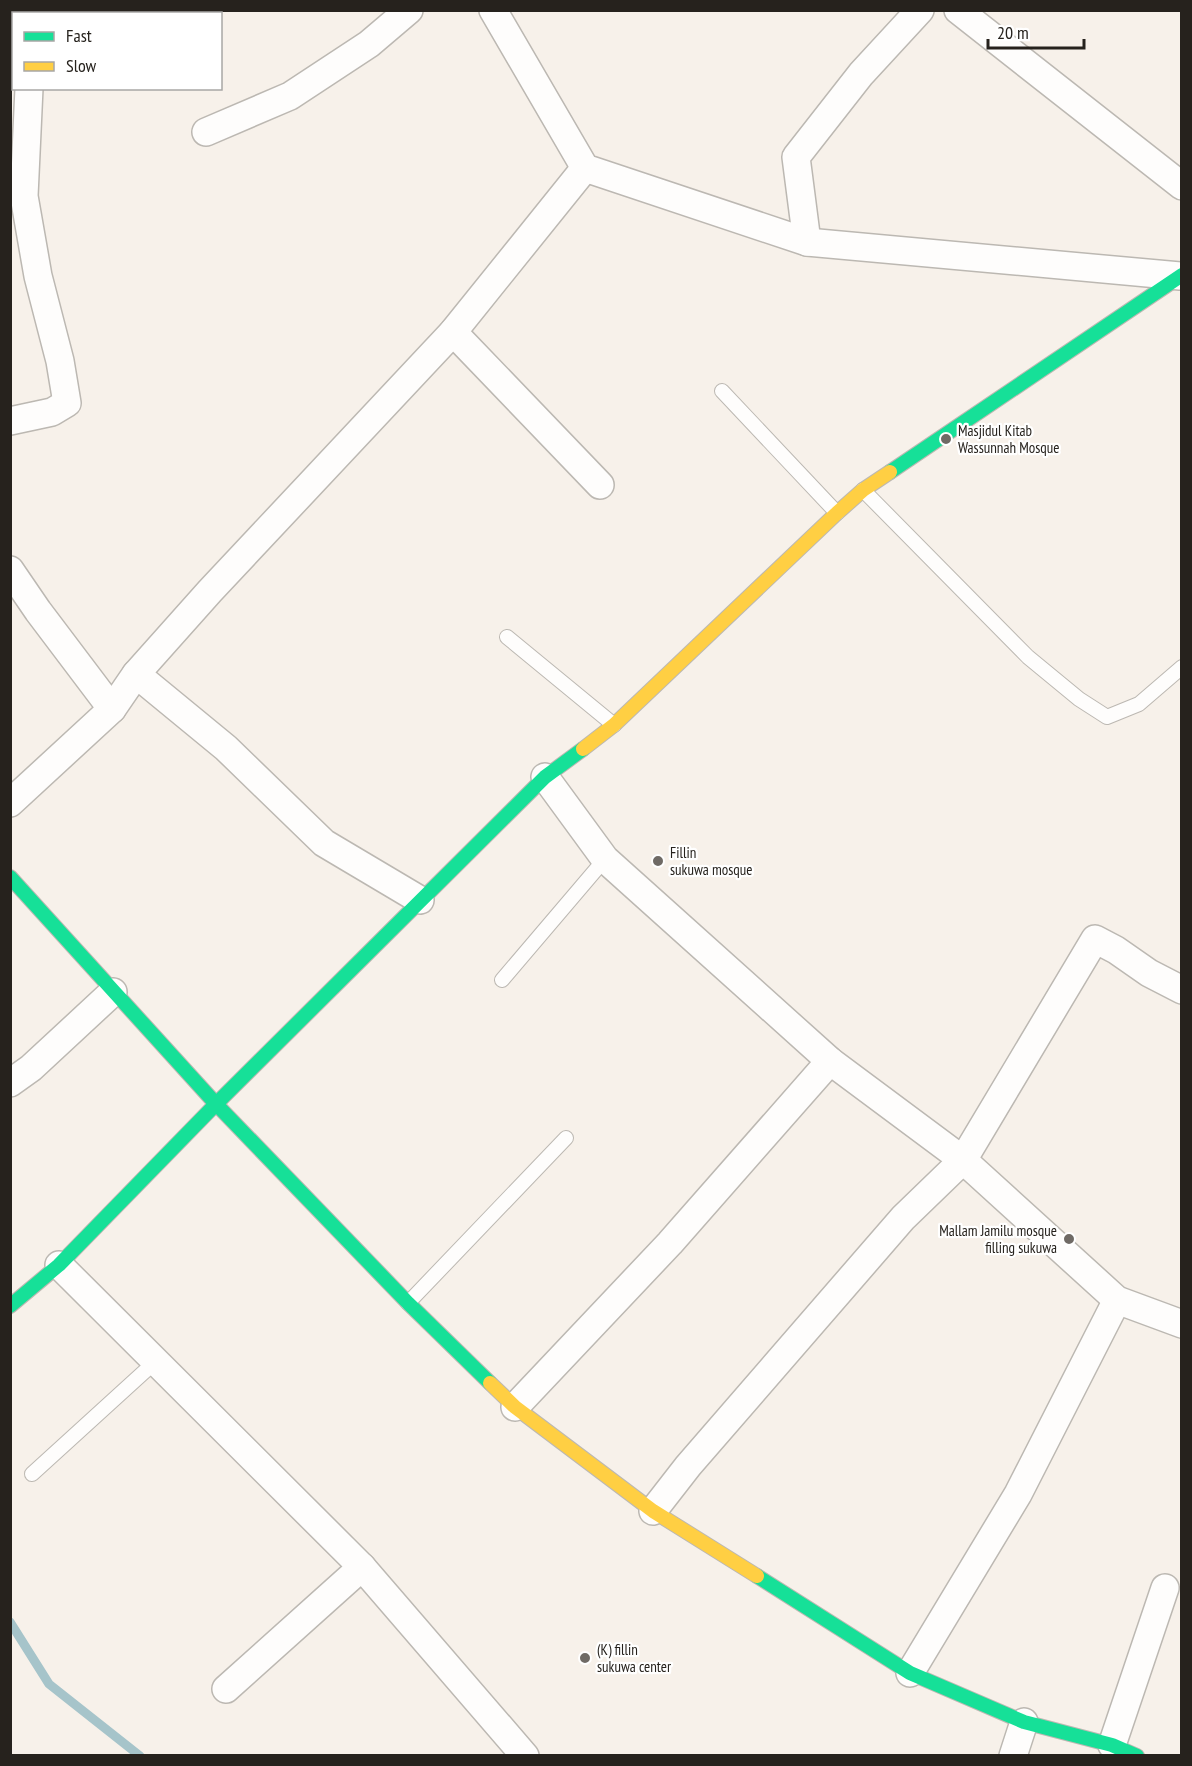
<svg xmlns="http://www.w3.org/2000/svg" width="1192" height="1766" viewBox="0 0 1192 1766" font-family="'PT Sans Narrow',sans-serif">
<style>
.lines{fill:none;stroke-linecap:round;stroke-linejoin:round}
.stream{stroke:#a6c4ca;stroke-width:9}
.lane-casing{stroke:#bcb8b2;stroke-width:16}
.street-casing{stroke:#bcb8b2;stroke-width:30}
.fast-casing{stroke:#bcb8b2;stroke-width:16}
.slow-casing{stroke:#bcb8b2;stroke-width:16}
.lane{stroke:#fefdfc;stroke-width:14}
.street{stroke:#fefdfc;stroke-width:27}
.fast{stroke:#16e098;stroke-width:14}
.slow{stroke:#ffcf43;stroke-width:14}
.poi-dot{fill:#6f6a65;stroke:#fff;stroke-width:2}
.labels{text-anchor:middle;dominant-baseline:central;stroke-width:4.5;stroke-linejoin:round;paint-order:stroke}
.poi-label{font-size:15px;fill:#26221d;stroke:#fff;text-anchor:start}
</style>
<rect width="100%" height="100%" fill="#f7f1ea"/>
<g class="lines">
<path class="stream" d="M10 1622 49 1684 140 1756"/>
<defs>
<g id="lane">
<path d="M722 391 837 513"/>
<path d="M863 490 1028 657 1079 699 1107 717 1139 704 1182 667"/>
<path d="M507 637 614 725"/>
<path d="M502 980 605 859"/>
<path d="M408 1303 566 1138"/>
<path d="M32 1474 155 1362"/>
</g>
<g id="street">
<path d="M23 10 24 14"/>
<path d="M493 10 585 168 807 242 1180 276"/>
<path d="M958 10 1182 186"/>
<path d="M206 132 290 96 369 44 409 10"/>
<path d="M807 242 796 157 861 74 920 10"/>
<path d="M453 332 600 485"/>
<path d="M10 421 52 412 67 403 60 361 38 276 24 196 29 88"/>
<path d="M10 570 38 611 112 709"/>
<path d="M136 674 226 748 324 843 420 900"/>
<path d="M545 777 605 859 830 1061 963 1160 1117 1300 1182 1324"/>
<path d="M10 803 112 709 136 674 210 591 453 332 585 168"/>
<path d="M10 1083 31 1068 113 992"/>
<path d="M59 1265 362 1567 525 1756"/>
<path d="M515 1407 670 1243 830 1061"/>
<path d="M653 1511 688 1466 903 1218 963 1160 1095 939 1116 950 1149 973 1182 990"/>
<path d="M910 1673 1018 1494 1117 1300"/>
<path d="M226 1689 362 1567"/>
<path d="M1112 1745 1165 1588"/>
<path d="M1013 1756 1024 1722"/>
</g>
<g id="fast">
<path d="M890 472 1182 275"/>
<path d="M10 877 216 1104 408 1303 490 1383"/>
<path d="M10 1306 59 1265 216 1104 545 777 583 749"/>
<path d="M757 1576 910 1673 1024 1722 1112 1745 1137 1756"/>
</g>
<g id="slow">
<path d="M583 749 614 725 837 513 863 490 890 472"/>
<path d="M490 1383 515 1407 653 1511 757 1576"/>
</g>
</defs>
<use href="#lane" class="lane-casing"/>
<use href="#street" class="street-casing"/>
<use href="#fast" class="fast-casing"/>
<use href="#slow" class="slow-casing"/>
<use href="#lane" class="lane"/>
<use href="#street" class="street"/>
<use href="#fast" class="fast"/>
<use href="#slow" class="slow"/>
</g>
<g class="poi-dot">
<circle cx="946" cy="439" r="6"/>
<circle cx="658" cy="861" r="6"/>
<circle cx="1069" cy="1239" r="6"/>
<circle cx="585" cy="1658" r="6"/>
</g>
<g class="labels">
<g class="poi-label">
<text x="958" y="430">Masjidul Kitab<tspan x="958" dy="17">Wassunnah Mosque</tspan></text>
<text x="670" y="852">Fillin<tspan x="670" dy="17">sukuwa mosque</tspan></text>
<text x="1057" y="1230" text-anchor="end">Mallam Jamilu mosque<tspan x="1057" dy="17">filling sukuwa</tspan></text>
<text x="597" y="1649">(K) fillin<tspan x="597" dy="17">sukuwa center</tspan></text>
</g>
</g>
<rect width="1192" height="1766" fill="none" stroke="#26221d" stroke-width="24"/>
<rect x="12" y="12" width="210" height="78" fill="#ffffff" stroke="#a8a7a5" stroke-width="1.5"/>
<rect x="24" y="32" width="30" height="9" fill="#16e098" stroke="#a8a7a5" stroke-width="1.5"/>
<text x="66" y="42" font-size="18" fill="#26221d">Fast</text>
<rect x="24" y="62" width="30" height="9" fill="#ffcf43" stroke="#a8a7a5" stroke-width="1.5"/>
<text x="66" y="72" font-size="18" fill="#26221d">Slow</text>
<path d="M988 39v9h96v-9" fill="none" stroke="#26221d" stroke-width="3"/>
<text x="997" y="39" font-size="18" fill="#26221d" stroke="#ffffff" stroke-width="4.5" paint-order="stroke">20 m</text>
</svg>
